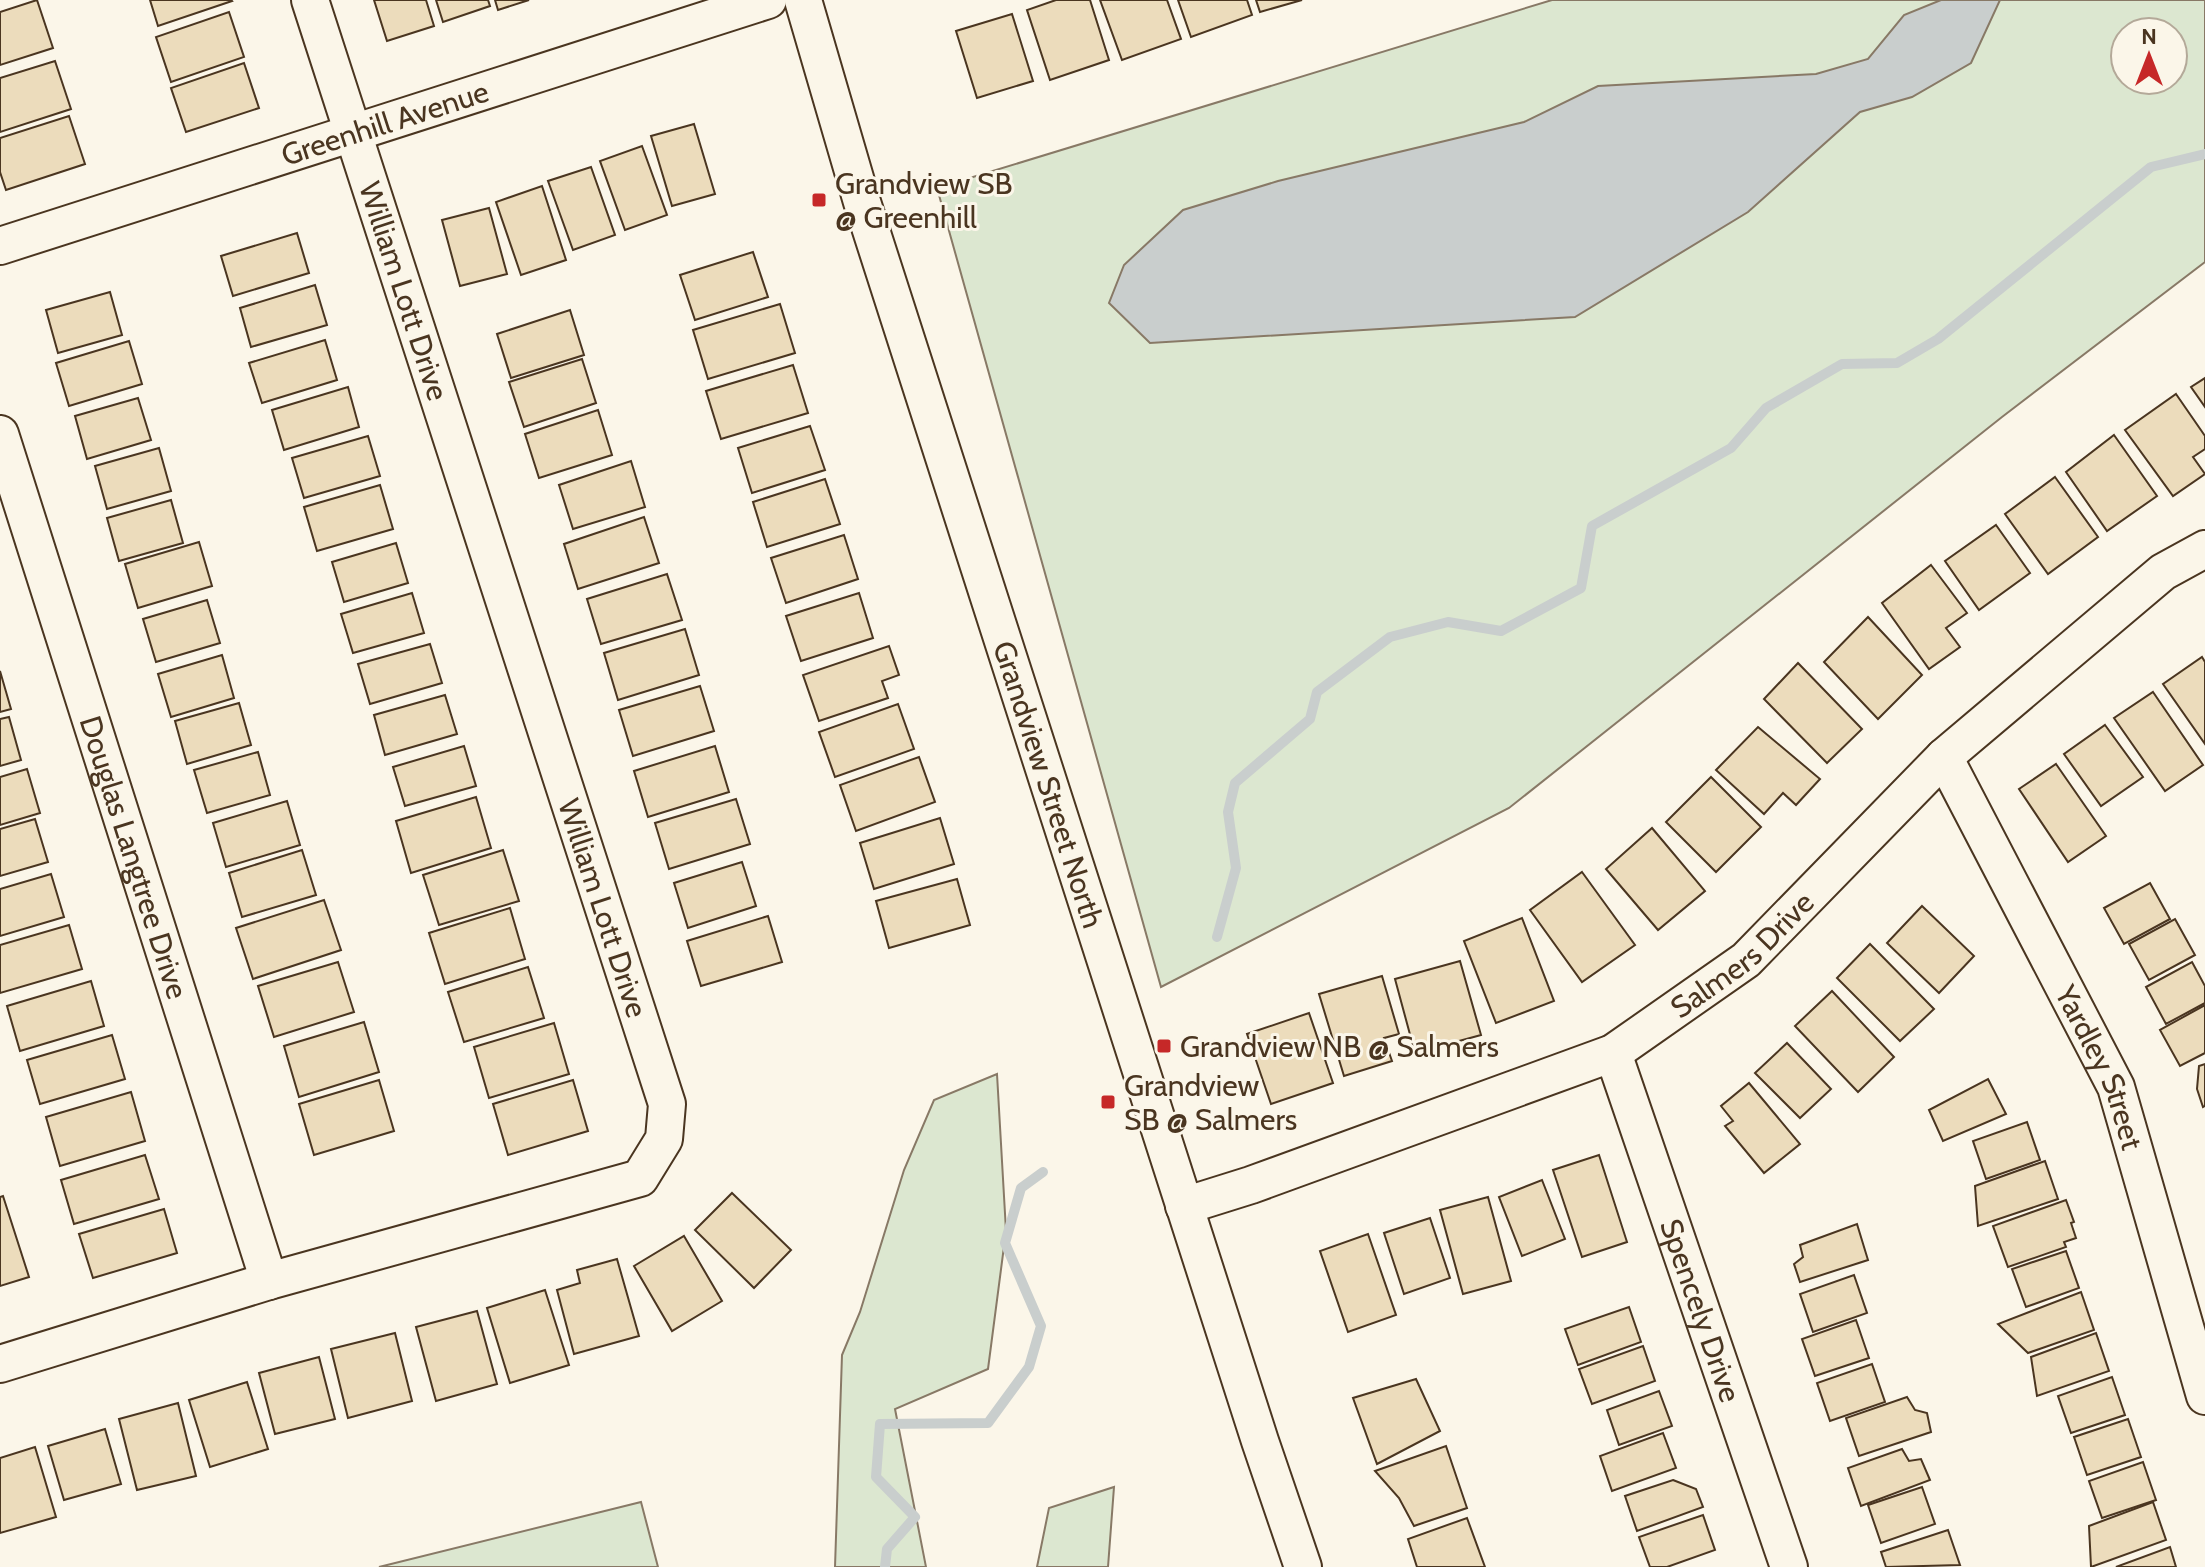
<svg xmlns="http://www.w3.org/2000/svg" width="2205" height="1567" viewBox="0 0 2205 1567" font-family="Cabin,sans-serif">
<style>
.green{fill:#dce7d0;stroke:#887966;stroke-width:2;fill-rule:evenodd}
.water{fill:#c9cecd;stroke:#887966;stroke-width:2}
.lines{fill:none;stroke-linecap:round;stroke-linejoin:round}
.stream{stroke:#c9cecd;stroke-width:10}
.building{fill:#ecdcbc;stroke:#4a3520;stroke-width:2}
.minor-casing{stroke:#4a3520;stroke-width:40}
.minor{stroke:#fbf6e9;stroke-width:36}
.poi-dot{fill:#c62828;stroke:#fbf6e9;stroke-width:3}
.labels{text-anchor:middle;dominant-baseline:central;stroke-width:6;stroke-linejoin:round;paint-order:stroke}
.street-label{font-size:30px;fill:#4a3520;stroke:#fbf6e9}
.poi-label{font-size:30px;fill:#4a3520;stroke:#fbf6e9;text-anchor:start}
</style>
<rect width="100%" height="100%" fill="#fbf6e9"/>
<g class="green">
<path d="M1552 0H2205V262L2002 417 1509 808 1161 987 937 188ZM2125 32H2173V80H2125Z"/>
<path d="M997 1074 1006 1231 988 1369 895 1409 926 1567H835L842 1355 860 1312 904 1170 934 1100Z"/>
<path d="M1114 1487 1108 1567H1037L1049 1508Z"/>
<path d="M641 1502 658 1567H379Z"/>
</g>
<path class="water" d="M1941 0H2000L1971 63 1912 97 1860 112 1748 212 1575 317 1150 343 1109 303 1124 265 1183 210 1278 181 1524 122 1598 86 1816 74 1868 59 1904 15Z"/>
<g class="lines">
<g class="stream">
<path d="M1217 937 1236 868 1228 812 1235 783 1310 719 1317 692 1390 637 1448 622 1501 631 1581 588 1592 526 1731 448 1766 408 1842 364 1897 363 1938 339 2151 167 2205 154"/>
<path d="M885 1567 887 1549 915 1517 876 1477 880 1424 988 1423 1029 1367 1041 1326 1005 1243 1021 1188 1043 1172"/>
</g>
</g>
<g class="building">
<path d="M37 0 53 48 0 65V12Z"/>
<path d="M150 0H231L232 1 158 26Z"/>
<path d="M374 0H426L434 26 387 41Z"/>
<path d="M436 0H488L490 6 443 22Z"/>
<path d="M495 0H529L498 10Z"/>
<path d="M1056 0H1090L1109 60 1050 80 1027 10Z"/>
<path d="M1100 0H1167L1181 39 1122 60Z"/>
<path d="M1178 0H1247L1252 15 1191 37Z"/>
<path d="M1256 0H1302L1260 12Z"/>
<path d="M229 12 244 57 171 82 156 37Z"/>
<path d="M1012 14 1033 81 977 98 956 31Z"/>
<path d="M55 61 71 109 0 132V78Z"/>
<path d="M244 63 259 108 186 132 171 88Z"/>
<path d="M69 116 85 164 6 190 0 172V138Z"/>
<path d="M694 124 715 194 672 206 651 136Z"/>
<path d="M642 146 667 215 625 230 600 161Z"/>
<path d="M591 167 615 235 573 250 548 181Z"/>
<path d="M542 186 566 260 521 275 496 202Z"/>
<path d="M489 208 507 274 460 286 442 220Z"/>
<path d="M297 233 309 273 233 296 221 256Z"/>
<path d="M753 252 768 297 695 320 680 275Z"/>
<path d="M315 285 327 325 251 347 240 308Z"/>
<path d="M110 292 122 335 58 353 46 310Z"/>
<path d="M780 304 795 353 708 379 693 330Z"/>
<path d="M570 310 584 355 511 378 497 334Z"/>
<path d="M325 340 337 380 262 403 249 363Z"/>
<path d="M129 341 142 384 69 406 56 363Z"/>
<path d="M582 359 596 403 524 427 509 382Z"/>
<path d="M793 365 808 413 721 439 706 391Z"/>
<path d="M2205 378V407L2191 387Z"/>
<path d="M348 387 359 427 284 450 272 410Z"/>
<path d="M2176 394 2205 436V449L2193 457 2205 474 2173 496 2125 430Z"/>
<path d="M138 398 151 440 87 459 75 416Z"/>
<path d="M598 410 612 455 539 478 525 434Z"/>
<path d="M810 426 825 470 752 493 738 448Z"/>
<path d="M2114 435 2157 496 2107 531 2066 472Z"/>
<path d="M368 436 380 476 304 498 292 458Z"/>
<path d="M159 448 171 491 107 509 95 466Z"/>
<path d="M631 461 645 507 573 529 559 485Z"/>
<path d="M2055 477 2098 537 2048 574 2005 514Z"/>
<path d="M825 479 840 524 767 547 753 502Z"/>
<path d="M380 485 393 529 317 551 304 507Z"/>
<path d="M171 500 183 543 119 561 107 518Z"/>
<path d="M644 517 659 563 578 589 564 544Z"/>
<path d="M1996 525 2030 573 1979 610 1945 561Z"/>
<path d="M844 535 858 579 786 603 771 558Z"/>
<path d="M199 542 212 586 138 608 125 564Z"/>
<path d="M396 543 408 583 344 602 332 562Z"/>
<path d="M1931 565 1967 613 1946 628 1960 647 1929 669 1882 603Z"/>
<path d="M667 574 682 620 601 644 587 599Z"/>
<path d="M412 593 424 633 353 653 341 614Z"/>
<path d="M859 593 873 638 801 661 786 616Z"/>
<path d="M207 600 220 643 156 662 143 619Z"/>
<path d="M1868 617 1922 675 1878 719 1824 662Z"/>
<path d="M685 629 699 675 618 700 604 653Z"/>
<path d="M430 644 442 683 370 704 358 664Z"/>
<path d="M889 646 899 675 882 681 888 698 819 721 803 675Z"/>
<path d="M222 655 234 698 171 717 158 674Z"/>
<path d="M2202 657 2205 662V744L2163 684Z"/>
<path d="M1798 663 1862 729 1827 763 1764 699Z"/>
<path d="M0 671 11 709 0 712Z"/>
<path d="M700 686 714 731 633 756 619 710Z"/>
<path d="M2153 692 2203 765 2165 791 2114 718Z"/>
<path d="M445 695 457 734 385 755 374 715Z"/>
<path d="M239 703 251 745 187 764 175 721Z"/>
<path d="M898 704 914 749 835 777 819 732Z"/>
<path d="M9 717 21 760 0 766V719Z"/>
<path d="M2105 725 2143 777 2101 806 2064 754Z"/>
<path d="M1758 727 1820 779 1796 805 1783 793 1764 814 1716 770Z"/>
<path d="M464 746 476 786 405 806 393 767Z"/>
<path d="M715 746 729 792 648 817 634 771Z"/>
<path d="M258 752 270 795 207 813 194 770Z"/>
<path d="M919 757 935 802 856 831 840 785Z"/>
<path d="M2056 764 2106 836 2068 862 2019 789Z"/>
<path d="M27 769 40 813 0 825V777Z"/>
<path d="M1711 777 1761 827 1716 872 1666 822Z"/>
<path d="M476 797 491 848 411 873 396 821Z"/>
<path d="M736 799 750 844 669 869 655 823Z"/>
<path d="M287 801 300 845 226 867 213 823Z"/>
<path d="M940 818 954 864 874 889 860 843Z"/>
<path d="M35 819 48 862 0 876V829Z"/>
<path d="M1652 828 1705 891 1658 930 1606 869Z"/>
<path d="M302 850 316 895 242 917 229 873Z"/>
<path d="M503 850 519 901 439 925 423 875Z"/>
<path d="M742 862 756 906 688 928 674 883Z"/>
<path d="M1582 872 1635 945 1582 982 1530 910Z"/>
<path d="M51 874 64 917 0 936V889Z"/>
<path d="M957 879 970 925 889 948 876 901Z"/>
<path d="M2150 883 2170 919 2124 944 2104 908Z"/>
<path d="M324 900 341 950 253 979 236 928Z"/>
<path d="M1922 906 1974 956 1939 993 1887 943Z"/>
<path d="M510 908 525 959 445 984 429 933Z"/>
<path d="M768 916 782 962 701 986 687 941Z"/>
<path d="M1522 918 1554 1001 1496 1023 1464 941Z"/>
<path d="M2175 919 2195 955 2149 980 2129 944Z"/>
<path d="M69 925 82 969 0 993V945Z"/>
<path d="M1870 944 1934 1009 1900 1041 1837 978Z"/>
<path d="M1460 961 1481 1035 1415 1053 1395 979Z"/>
<path d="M338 962 354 1012 274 1037 258 986Z"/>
<path d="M2192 962 2205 986V1003L2166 1024 2146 987Z"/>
<path d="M528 967 544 1018 464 1042 448 992Z"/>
<path d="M1382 976 1399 1034 1384 1038 1392 1061 1344 1076 1319 994Z"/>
<path d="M91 981 104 1026 20 1051 7 1006Z"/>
<path d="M1832 991 1894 1057 1858 1092 1795 1026Z"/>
<path d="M2205 1005V1053L2180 1066 2160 1030Z"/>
<path d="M1309 1013 1333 1083 1271 1104 1247 1034Z"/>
<path d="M364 1022 379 1072 299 1097 284 1046Z"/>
<path d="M554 1023 569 1074 489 1098 474 1047Z"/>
<path d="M112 1035 125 1079 40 1104 27 1060Z"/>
<path d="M1787 1043 1831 1089 1800 1118 1755 1073Z"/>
<path d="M2205 1064V1106L2203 1107 2197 1089 2199 1066Z"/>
<path d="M1988 1079 2006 1114 1943 1141 1929 1110Z"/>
<path d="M379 1080 394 1131 314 1155 299 1104Z"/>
<path d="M573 1080 588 1131 508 1155 493 1104Z"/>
<path d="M1749 1083 1800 1144 1764 1173 1725 1126 1733 1121 1721 1106Z"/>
<path d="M131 1092 145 1141 60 1166 46 1117Z"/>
<path d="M2027 1122 2040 1160 1986 1179 1973 1141Z"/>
<path d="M145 1155 159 1199 74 1224 61 1180Z"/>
<path d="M1599 1155 1627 1242 1582 1257 1553 1170Z"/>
<path d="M2045 1161 2058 1199 1978 1226 1975 1186Z"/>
<path d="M1542 1180 1565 1239 1522 1256 1499 1197Z"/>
<path d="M732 1193 791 1250 754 1288 695 1230Z"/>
<path d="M3 1196 29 1277 0 1286V1197Z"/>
<path d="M1488 1197 1511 1281 1463 1294 1440 1210Z"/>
<path d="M2066 1200 2074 1222 2071 1223 2076 1238 2064 1242 2066 1247 2008 1267 1993 1226Z"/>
<path d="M164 1209 177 1253 93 1278 79 1234Z"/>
<path d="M1430 1218 1450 1278 1404 1294 1384 1233Z"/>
<path d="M1857 1224 1868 1260 1800 1282 1794 1264 1803 1257 1800 1245Z"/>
<path d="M1368 1234 1396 1315 1348 1332 1320 1251Z"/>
<path d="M684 1236 722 1301 672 1331 634 1266Z"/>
<path d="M2066 1251 2079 1288 2026 1307 2012 1269Z"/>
<path d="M617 1259 639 1336 574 1354 557 1290 580 1283 577 1270Z"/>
<path d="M1854 1275 1867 1313 1813 1332 1800 1294Z"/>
<path d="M545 1290 569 1365 510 1383 487 1308Z"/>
<path d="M2081 1292 2094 1330 2028 1353 1998 1324Z"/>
<path d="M1629 1307 1641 1342 1578 1365 1565 1329Z"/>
<path d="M477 1311 497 1384 436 1401 416 1327Z"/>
<path d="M1856 1320 1869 1358 1815 1376 1802 1339Z"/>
<path d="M395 1333 412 1401 348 1418 331 1349Z"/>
<path d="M2096 1333 2109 1371 2037 1396 2031 1357Z"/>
<path d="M1643 1346 1655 1381 1592 1404 1579 1369Z"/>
<path d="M319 1357 335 1419 275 1434 259 1373Z"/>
<path d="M1872 1364 1885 1402 1830 1421 1817 1383Z"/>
<path d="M2112 1377 2125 1415 2071 1433 2058 1396Z"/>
<path d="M1416 1379 1440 1431 1377 1464 1353 1398Z"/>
<path d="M247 1382 268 1449 210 1467 189 1400Z"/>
<path d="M1659 1391 1672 1426 1619 1445 1607 1410Z"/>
<path d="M1907 1397 1915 1410 1927 1413 1931 1432 1859 1456 1846 1418Z"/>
<path d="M178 1403 196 1476 137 1490 119 1419Z"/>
<path d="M2128 1419 2141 1457 2087 1475 2074 1437Z"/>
<path d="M105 1429 121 1484 64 1500 48 1446Z"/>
<path d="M1663 1433 1676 1468 1612 1491 1600 1456Z"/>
<path d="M1446 1446 1467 1508 1414 1526 1399 1498 1375 1471Z"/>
<path d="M35 1447 56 1517 0 1533V1458Z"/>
<path d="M1902 1449 1909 1461 1921 1459 1930 1480 1861 1506 1848 1468Z"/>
<path d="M2143 1462 2156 1500 2102 1518 2089 1481Z"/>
<path d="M1673 1480 1696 1489 1703 1507 1637 1531 1625 1496Z"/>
<path d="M1922 1487 1935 1524 1881 1543 1868 1505Z"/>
<path d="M2153 1502 2166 1540 2091 1567 2089 1526Z"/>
<path d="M1703 1515 1715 1550 1667 1567H1650L1639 1537Z"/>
<path d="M1467 1518 1485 1567H1417L1408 1539Z"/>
<path d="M1948 1530 1960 1565 1886 1567 1881 1552Z"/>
<path d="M2170 1547 2176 1567H2116Z"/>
</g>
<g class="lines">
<defs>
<g id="minor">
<path id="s1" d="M803 0 862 202 1260 1441 1303 1567"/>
<path id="s2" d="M0 246 768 0"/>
<path id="s3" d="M0 434 269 1281"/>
<path id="s4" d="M1944 757 2116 1087 2205 1396"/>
<path id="s5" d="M1613 1053 1789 1567"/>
<path id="s6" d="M1184 1206 1251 1185 1613 1053 1746 960 1944 757 2163 572 2205 549"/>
<path d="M0 1364 269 1281 640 1178 664 1139 667 1104 310 0"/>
</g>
</defs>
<use href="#minor" class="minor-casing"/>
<use href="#minor" class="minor"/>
</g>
<g class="poi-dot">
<rect x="811" y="192" width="16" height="16" rx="4"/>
<rect x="1156" y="1038" width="16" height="16" rx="4"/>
<rect x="1100" y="1094" width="16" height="16" rx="4"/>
</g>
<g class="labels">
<g class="street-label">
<text stroke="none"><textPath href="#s2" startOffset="404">Greenhill Avenue</textPath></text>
<text transform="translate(404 291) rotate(72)">William Lott Drive</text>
<text stroke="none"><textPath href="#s1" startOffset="822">Grandview Street North</textPath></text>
<text stroke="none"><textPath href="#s3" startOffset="444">Douglas Langtree Drive</textPath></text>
<text transform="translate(603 908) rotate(72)">William Lott Drive</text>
<text stroke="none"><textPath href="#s6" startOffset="618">Salmers Drive</textPath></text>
<text stroke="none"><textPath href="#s4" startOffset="348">Yardley Street</textPath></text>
<text stroke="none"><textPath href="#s5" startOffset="272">Spencely Drive</textPath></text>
</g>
<g class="poi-label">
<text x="835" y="183">Grandview SB<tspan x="835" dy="34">@ Greenhill</tspan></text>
<text x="1180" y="1046">Grandview NB @ Salmers</text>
<text x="1124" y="1085">Grandview<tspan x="1124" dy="34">SB @ Salmers</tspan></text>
</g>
</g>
<g transform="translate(2149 56)"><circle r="38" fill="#fbf6e9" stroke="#b4a999" stroke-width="2"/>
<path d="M0-6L14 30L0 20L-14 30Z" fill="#c62828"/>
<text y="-12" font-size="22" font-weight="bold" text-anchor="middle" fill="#4a3520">N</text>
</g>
</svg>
